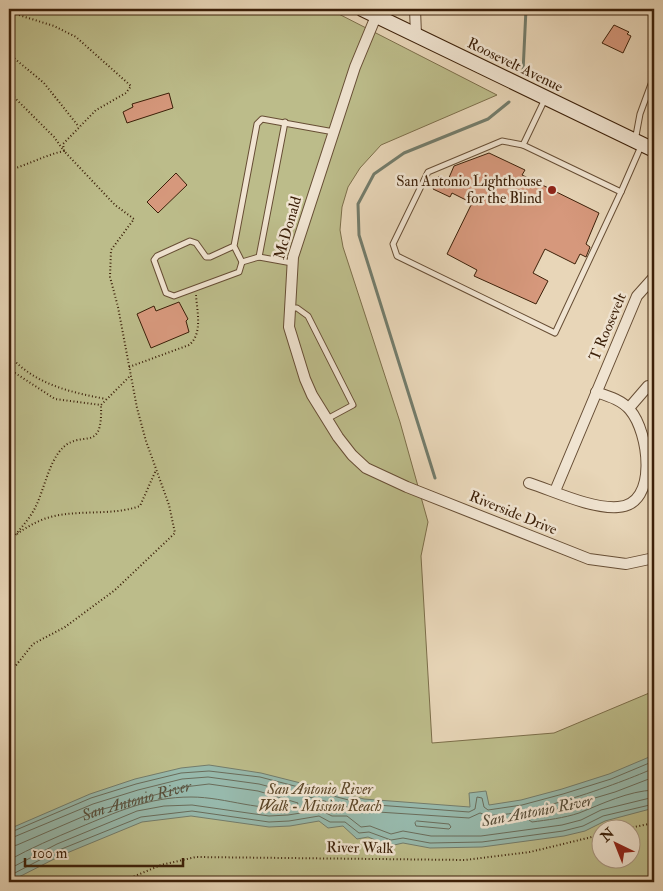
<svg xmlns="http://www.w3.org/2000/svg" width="663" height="891" viewBox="0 0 663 891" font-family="'IM FELL Double Pica',serif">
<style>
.green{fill:#bcbc8a;stroke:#7c6e4a;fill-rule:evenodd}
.water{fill:#97b9ac;stroke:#737c6b}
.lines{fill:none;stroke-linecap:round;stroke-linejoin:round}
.shore{stroke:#6a6c5a;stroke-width:1}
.stream{stroke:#737c6b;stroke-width:3}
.building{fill:#d6987c;stroke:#3c2009}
.service-casing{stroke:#674e35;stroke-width:7}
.minor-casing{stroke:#674e35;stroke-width:12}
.secondary-casing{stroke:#3c2009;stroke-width:16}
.path{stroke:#3c2009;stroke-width:2;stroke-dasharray:1 2.5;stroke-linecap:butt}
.service{stroke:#f0e4d1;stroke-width:5}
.minor{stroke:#f0e4d1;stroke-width:10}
.secondary{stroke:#f0e4d1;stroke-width:14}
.poi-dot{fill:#8f2418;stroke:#f0e4d1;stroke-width:2}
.labels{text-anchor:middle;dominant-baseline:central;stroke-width:5;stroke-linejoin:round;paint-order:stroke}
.street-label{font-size:15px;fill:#3c2009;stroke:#f0e4d1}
.poi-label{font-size:15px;fill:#3c2009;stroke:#f0e4d1;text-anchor:end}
.park-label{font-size:15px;font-style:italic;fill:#5c4729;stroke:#f0e4d1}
.water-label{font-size:16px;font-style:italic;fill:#574e3a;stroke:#f0e4d1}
</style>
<rect width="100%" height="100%" fill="#e8d6b8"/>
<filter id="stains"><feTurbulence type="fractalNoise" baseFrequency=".004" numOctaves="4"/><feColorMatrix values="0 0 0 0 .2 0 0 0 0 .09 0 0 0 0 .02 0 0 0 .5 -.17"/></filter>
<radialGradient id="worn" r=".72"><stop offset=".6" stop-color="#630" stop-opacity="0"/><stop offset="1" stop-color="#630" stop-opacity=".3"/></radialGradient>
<path class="green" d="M9 9H329L497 95 381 145 360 168 348 187 342 207 340 230 343 247 400 422 428 522 421 556 432 743 554 733 654 691V882H9ZM600 828H630V858H600Z"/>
<path class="water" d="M654 755V808L605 821 585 831 564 836 482 847 430 848 403 843 390 846 368 837 357 839 343 826 328 828 319 821 290 826 269 827 191 816 142 822 62 855 9 882V829L90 794 135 779 181 768 209 765 261 773 364 799 470 807 469 793 486 791 489 805 521 800 562 789 609 774Z"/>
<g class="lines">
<g class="shore">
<path d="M654 777 615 792 531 817 529 820 532 822C547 820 564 818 579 813 602 804 628 791 654 790"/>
<path d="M417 821 449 824 451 827 449 829 416 826 415 823Z"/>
<path d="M9 833 91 798 136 784 181 773 209 771 260 777 364 804 469 812 475 809 477 797 482 798 484 807 488 810 522 805 563 794 611 779 654 761"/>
<path d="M9 839 93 804 138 790 182 779 208 777 259 784 363 811 469 818 480 813C506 825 625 782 654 768"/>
<path id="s1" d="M9 847 17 845 96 811 184 787 209 784 258 791 298 803 297 806C261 813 227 797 191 797 148 797 117 812 78 828 54 838 31 848 9 860"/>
<path d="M9 869 57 844 137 811 164 806 192 805 269 816 288 815 320 810 332 816H347L361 827 370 826 391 834 403 831 431 836H481L562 825 581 820 601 810 654 797"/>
<path d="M9 876 59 850 141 817 192 811 269 822 289 821 319 816 330 822H345L359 833 369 832 391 840 403 838 430 843 482 842 563 831 583 826 603 816 654 804"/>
</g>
<g class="stream">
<path d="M523 72 526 9"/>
<path d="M435 478 359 235 358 204 374 174 404 153 488 119 509 102"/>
</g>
</g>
<g class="building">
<path d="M614 25 629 32 627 34 631 36 623 53 602 43Z"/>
<path d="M169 93 173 108 127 123 123 112 133 107 132 104Z"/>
<path d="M489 153 525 170 522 175 599 213 586 244 590 247 586 257 580 254 575 264 545 249 533 273 548 281 536 304 474 276 477 270 447 254 472 203 452 193 450 197 433 189 439 176 448 180 454 166Z"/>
<path d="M176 173 187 185 158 213 147 202Z"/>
<path d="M179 302 188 319 186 321 189 332 151 348 137 314 154 306 156 311Z"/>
</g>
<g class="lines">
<defs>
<g id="service">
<path d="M545 99 523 145 621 192 642 144"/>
<path d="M635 141 640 114 654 76"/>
<path d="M523 145 502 141 428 172 393 244 397 256 555 333 621 192"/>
<path d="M234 246 210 257H206L196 243 190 241 157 256 154 260 166 293 174 296 239 272 242 262 234 246 257 124 262 119 334 132"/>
<path d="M259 257 285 122"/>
<path d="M242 262 259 257 292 263"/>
<path d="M289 308H297L308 316 353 405 327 419"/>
</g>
<g id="minor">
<path d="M379 9 355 67 293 257 289 327 305 379 312 395 338 437 352 455 366 468 407 487 589 559 626 564 654 558"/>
<path d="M415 9 416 35"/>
<path d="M629 408 648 386H654"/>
<path d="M529 483C554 491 591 509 618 507 659 505 649 432 630 410 622 400 608 396 596 392"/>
<path d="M555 491 637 296 654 277"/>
</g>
<path id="secondary" d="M362 9 654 150"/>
</defs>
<use href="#service" class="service-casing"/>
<use href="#minor" class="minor-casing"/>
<use href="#secondary" class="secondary-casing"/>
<g class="path">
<path d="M9 12 54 26 76 37 131 86 126 93 96 110 63 144 64 151 115 205 134 219 111 250 110 277 118 307 137 408 146 441 169 505 175 533 115 590 65 627 33 644 9 674"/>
<path d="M9 54 44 83 79 127"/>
<path d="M9 92 54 137 64 151C45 155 28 165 9 170"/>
<path d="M9 355C34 384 69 392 106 399"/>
<path d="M129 367 189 345C203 334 197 311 196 295"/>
<path d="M9 369 55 399 101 405 131 375"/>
<path d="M17 534C25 528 34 523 44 519 75 508 109 517 140 506L156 470"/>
<path d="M9 543C18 531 30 519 36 506 44 489 48 467 59 452 80 425 103 458 101 405"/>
<path d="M629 828 654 823"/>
<path d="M121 882 161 865 196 857 465 860 530 852 600 835"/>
</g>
<use href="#service" class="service"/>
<use href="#minor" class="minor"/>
<use href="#secondary" class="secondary"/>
</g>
<circle class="poi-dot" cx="552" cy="190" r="5"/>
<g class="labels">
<g class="street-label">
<text transform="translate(515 65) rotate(26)">Roosevelt Avenue</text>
<text transform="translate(288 228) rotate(-74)">McDonald</text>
<text transform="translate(608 327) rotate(-67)">T Roosevelt</text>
<text transform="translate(513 513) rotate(22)">Riverside Drive</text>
<text transform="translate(360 848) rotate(1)">River Walk</text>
</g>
<g class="poi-label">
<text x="542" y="181">San Antonio Lighthouse<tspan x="542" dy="17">for the Blind</tspan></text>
</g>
<g class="park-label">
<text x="320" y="789">San Antonio River<tspan x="320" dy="17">Walk - Mission Reach</tspan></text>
</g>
<g class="water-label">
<text stroke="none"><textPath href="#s1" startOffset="136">San Antonio River</textPath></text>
<text transform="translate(537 811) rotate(-11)">San Antonio River</text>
</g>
</g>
<rect width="663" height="891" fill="none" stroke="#e8d6b8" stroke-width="30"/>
<rect x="10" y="10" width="643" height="871" fill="none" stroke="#3c2009" stroke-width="2.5"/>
<rect x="15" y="15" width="633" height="861" fill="none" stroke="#3c2009"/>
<g transform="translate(616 844) rotate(317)"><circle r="24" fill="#f0e4d1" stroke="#a89681"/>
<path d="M0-4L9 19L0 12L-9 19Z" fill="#8f2418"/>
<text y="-8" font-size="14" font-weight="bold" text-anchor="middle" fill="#3c2009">N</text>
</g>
<path d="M25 858v8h158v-8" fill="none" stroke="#3c2009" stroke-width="2.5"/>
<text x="32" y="858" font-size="15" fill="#3c2009" stroke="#f0e4d1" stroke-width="4" paint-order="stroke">100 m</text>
<rect width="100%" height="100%" filter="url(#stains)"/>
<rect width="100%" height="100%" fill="url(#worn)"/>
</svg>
